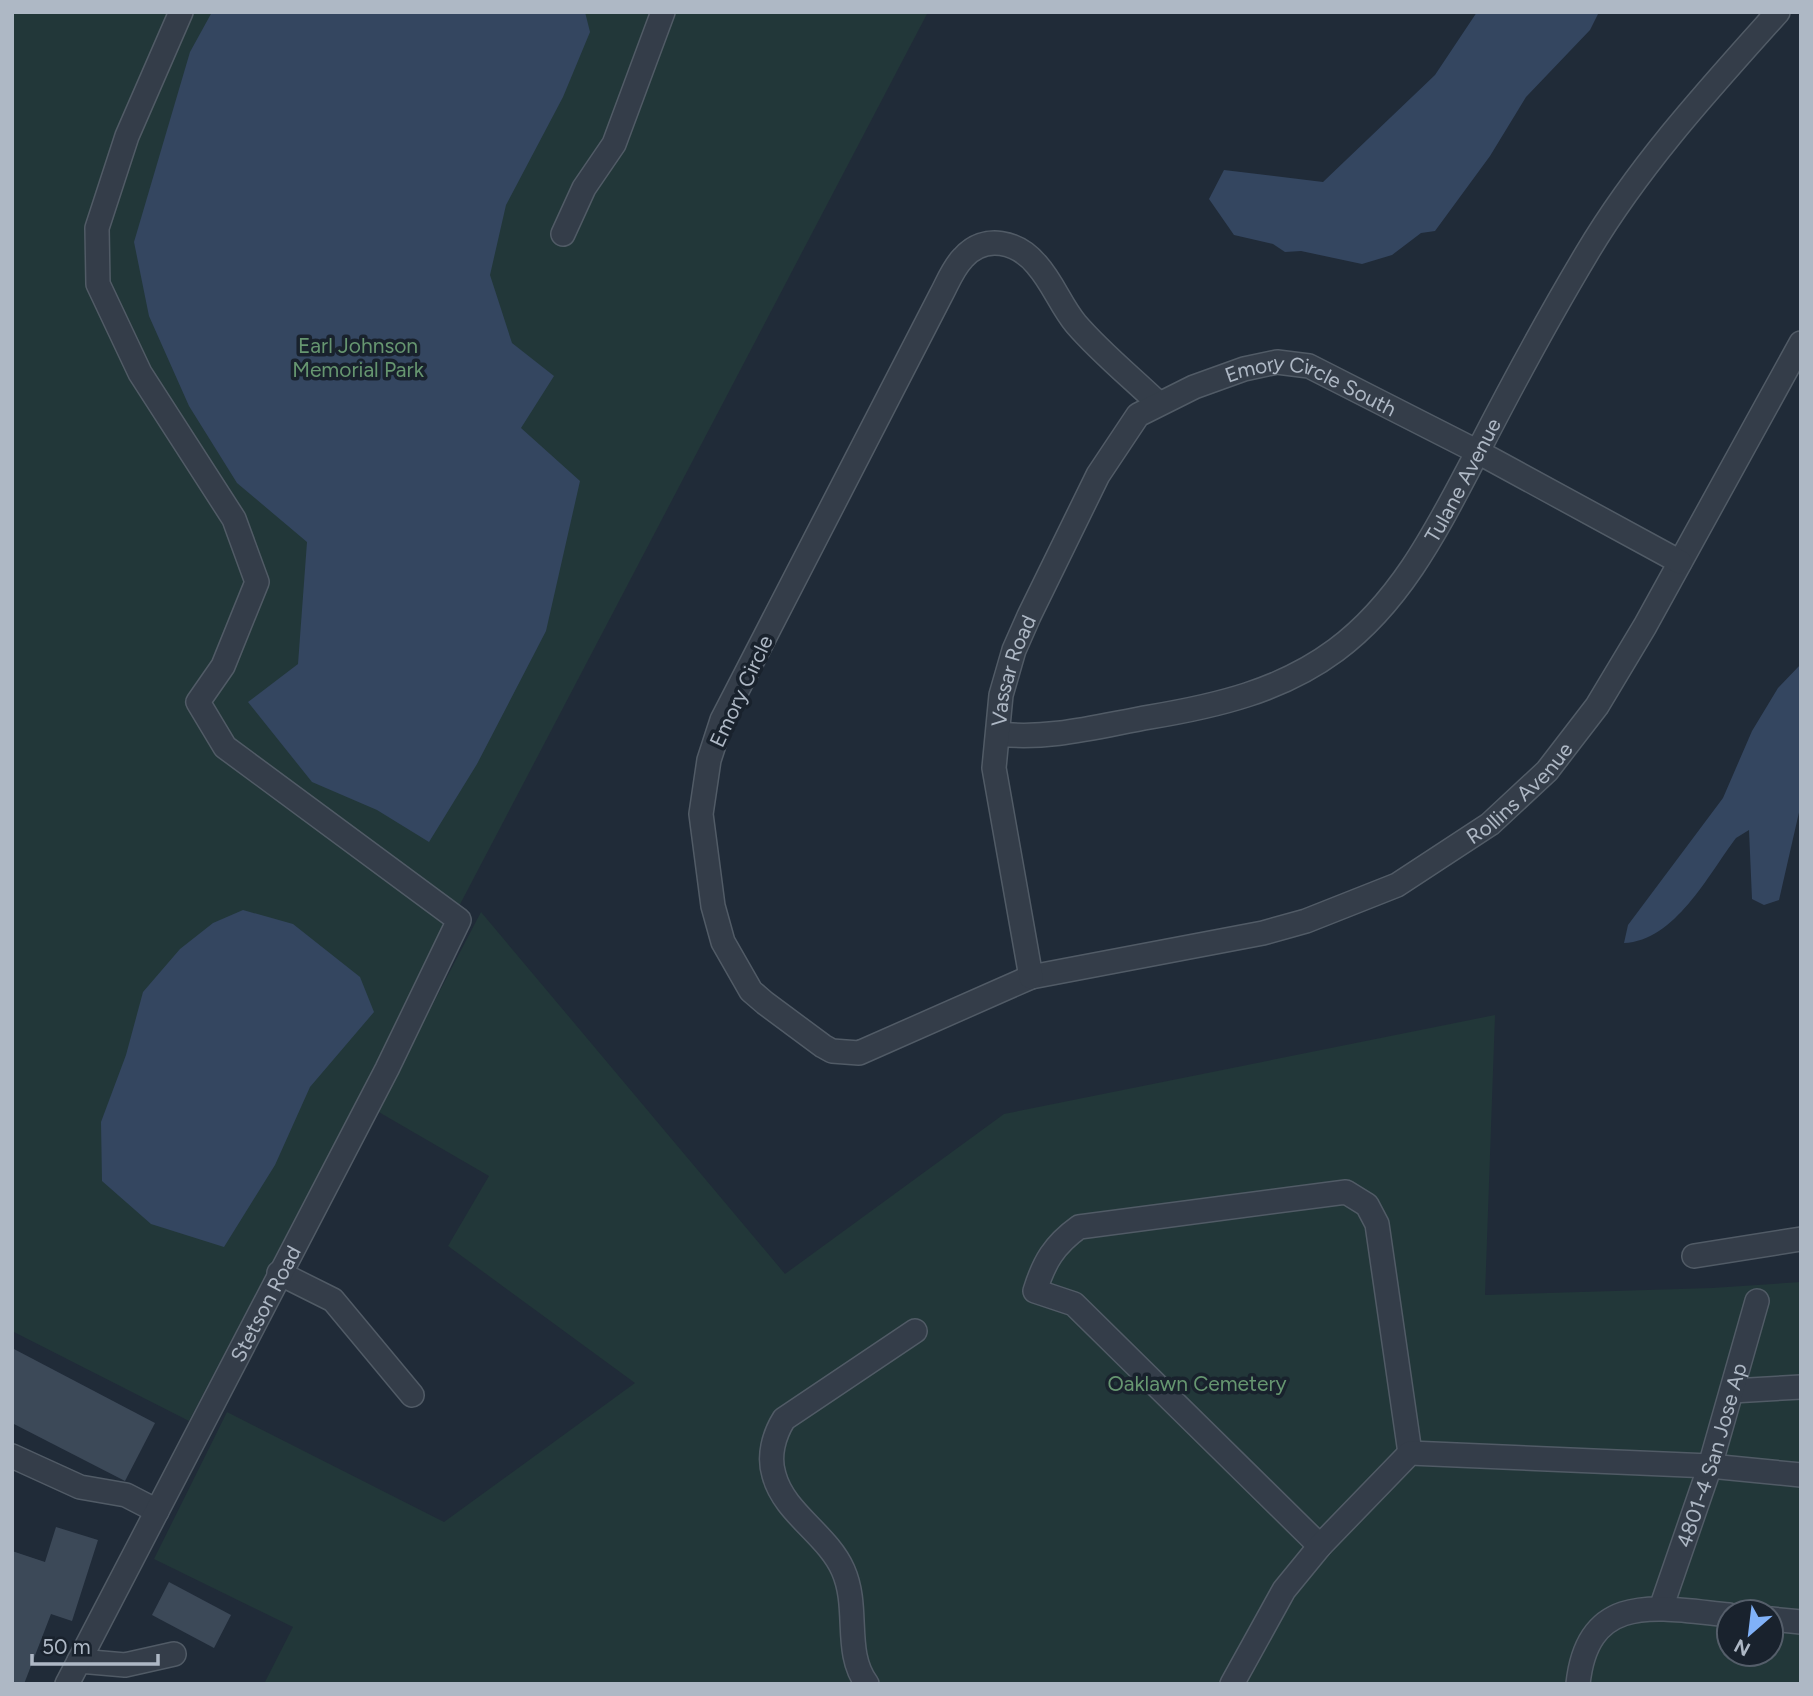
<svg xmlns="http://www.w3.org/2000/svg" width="1813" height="1696" viewBox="0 0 1813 1696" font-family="Figtree,sans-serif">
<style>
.green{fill:#223739;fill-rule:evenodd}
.water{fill:#344660}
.building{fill:#3c4958}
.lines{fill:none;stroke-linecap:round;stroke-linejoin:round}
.minor-casing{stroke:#515b66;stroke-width:26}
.minor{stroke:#343d49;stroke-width:23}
.labels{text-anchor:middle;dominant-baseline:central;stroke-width:7;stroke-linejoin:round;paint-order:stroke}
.park-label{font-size:21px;fill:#669670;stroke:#19222d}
.street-label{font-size:21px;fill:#aeb8c5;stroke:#19222d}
</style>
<rect width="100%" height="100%" fill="#202b38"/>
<g class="green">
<path d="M12 12H928L189 1421 12 1331Z"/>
<path d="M481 912 785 1274 1004 1114 1495 1015 1485 1295 1712 1288 1801 1282V1684H264L293 1627 154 1559 227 1412 444 1522 635 1383 448 1246 489 1176 377 1111ZM1729 1612H1771V1654H1729Z"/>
</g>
<g class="water">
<path d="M212 12H585L590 32 563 97 506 205 490 275 512 343 554 376 521 428 580 481 546 631 477 764 429 842 377 810 312 782 248 702 298 664 307 542 237 483 189 406 149 316 134 242 190 52Z"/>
<path d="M1477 12H1599L1590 30 1526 97 1490 156 1435 231 1421 233 1392 255 1362 264 1301 251 1285 252 1273 244 1234 235 1209 199 1224 170 1323 182 1435 75Z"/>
<path d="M1801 664 1800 808 1779 900 1764 905 1752 899 1749 830 1736 838C1708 875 1675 941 1624 943L1628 925 1723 798 1752 731 1778 688Z"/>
<path d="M243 910 293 924 360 977 374 1012 310 1087 275 1165 224 1247 151 1224 102 1181 101 1122 126 1055 143 992 180 949 213 923Z"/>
</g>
<g class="building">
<path d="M12 1348 155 1423 125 1481 12 1423Z"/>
<path d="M56 1527 98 1540 72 1621 51 1614 24 1684H12V1551L45 1562Z"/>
<path d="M169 1582 231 1615 214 1648 152 1615Z"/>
</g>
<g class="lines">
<defs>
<g id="minor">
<path d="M563 234 584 188 614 144 663 12"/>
<path id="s1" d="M1158 403C1131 377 1101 353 1076 324 1061 306 1053 283 1037 265 1018 242 985 233 963 258 953 268 947 284 941 295L722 720 709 760 701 814 713 906 723 942 751 991 765 1003 823 1046 832 1051 859 1053 1031 977 1263 933 1306 921 1397 885 1490 824 1547 771 1597 706 1645 626 1801 343"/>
<path id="s2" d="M998 734C1050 740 1099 726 1150 717 1216 706 1281 691 1336 650 1403 600 1439 525 1477 453 1512 385 1548 318 1587 253 1640 164 1709 89 1778 12"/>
<path id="s3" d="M1031 977 994 768 1001 695 1014 650 1029 616 1098 475 1138 415 1194 387 1244 369 1277 362 1309 366 1478 452 1680 562"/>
<path d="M1694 1256 1801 1239"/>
<path d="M279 1273 333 1300 412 1395"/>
<path d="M1732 1391 1801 1387"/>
<path d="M12 1456 80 1487 126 1495 157 1511"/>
<path d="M1320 1546 1074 1304 1035 1291C1044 1262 1054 1245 1079 1227L1346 1192 1367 1205 1377 1224 1410 1453"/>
<path id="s4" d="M1661 1608 1710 1466 1757 1301"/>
<path d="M1771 1619 1801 1622"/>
<path d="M79 1661 125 1665 174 1654"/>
<path id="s5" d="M67 1684 387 1069 459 920 225 747 198 702 223 666 257 582 234 519 140 373 98 284 97 228 127 136 181 12"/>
<path d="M867 1684C843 1652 860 1608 843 1570 827 1534 784 1513 774 1475 768 1456 774 1435 784 1419L915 1331"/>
<path d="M1232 1684 1284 1590 1320 1546 1410 1453 1710 1466 1801 1475"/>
<path d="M1578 1684C1588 1590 1659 1608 1729 1615"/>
</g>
</defs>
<use href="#minor" class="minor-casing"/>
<use href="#minor" class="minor"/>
</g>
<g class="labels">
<g class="park-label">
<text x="358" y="345">Earl Johnson<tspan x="358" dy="24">Memorial Park</tspan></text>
<text x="1197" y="1383">Oaklawn Cemetery</text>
</g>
<g class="street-label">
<text stroke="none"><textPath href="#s3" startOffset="786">Emory Circle South</textPath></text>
<text stroke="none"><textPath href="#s2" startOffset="567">Tulane Avenue</textPath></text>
<text stroke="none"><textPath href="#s3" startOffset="312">Vassar Road</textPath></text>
<text transform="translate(741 691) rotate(-65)">Emory Circle</text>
<text stroke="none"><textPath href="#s1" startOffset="1923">Rollins Avenue</textPath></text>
<text stroke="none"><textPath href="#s5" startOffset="429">Stetson Road</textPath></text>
<text stroke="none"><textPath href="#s4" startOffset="161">4801-4 San Jose Ap</textPath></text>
</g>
</g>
<rect width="1813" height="1696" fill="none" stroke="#aeb8c5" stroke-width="28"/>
<g transform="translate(1750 1633) rotate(208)"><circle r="33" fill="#19222d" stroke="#555e6a" stroke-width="2"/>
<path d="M0-5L12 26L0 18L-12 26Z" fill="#80b1f8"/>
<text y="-10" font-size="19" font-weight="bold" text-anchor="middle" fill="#aeb8c5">N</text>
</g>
<path d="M32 1654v10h126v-10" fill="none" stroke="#aeb8c5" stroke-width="3.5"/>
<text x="42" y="1654" font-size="21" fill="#aeb8c5" stroke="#19222d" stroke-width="5" paint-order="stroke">50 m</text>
</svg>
